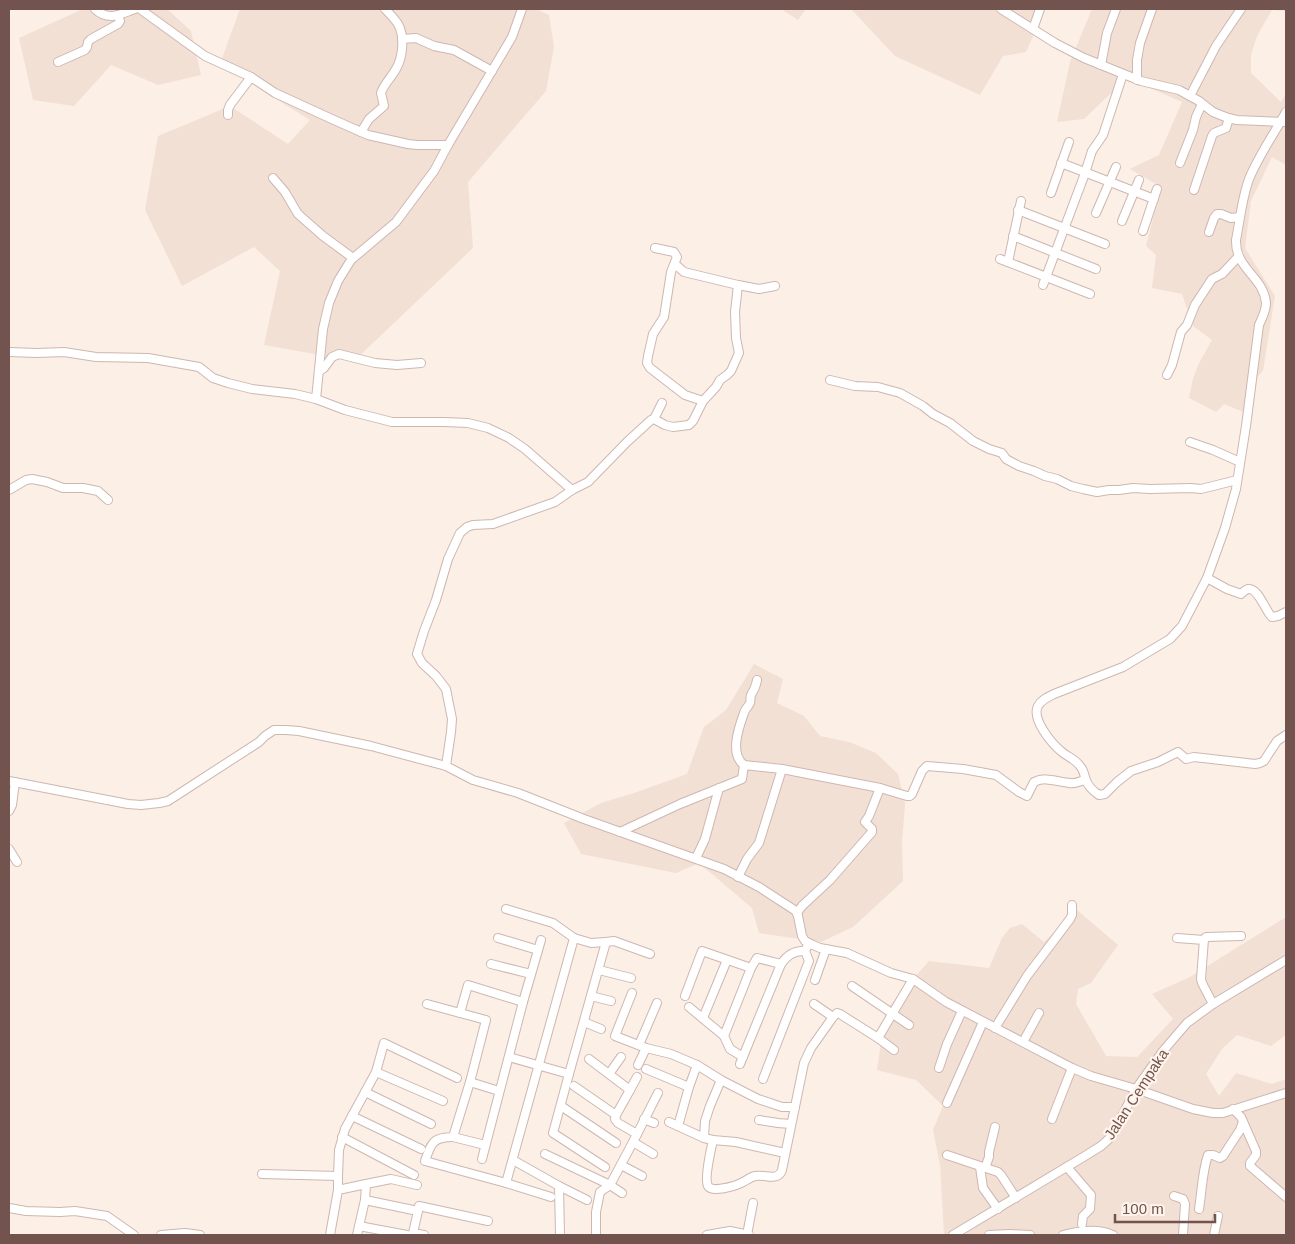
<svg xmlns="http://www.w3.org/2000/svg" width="1295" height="1244" viewBox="0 0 1295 1244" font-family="Helvetica,sans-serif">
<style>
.residential{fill:#f2e0d5}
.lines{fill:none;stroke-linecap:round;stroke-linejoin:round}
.minor-casing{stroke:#ceb7b0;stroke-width:10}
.minor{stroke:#fff;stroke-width:8}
.labels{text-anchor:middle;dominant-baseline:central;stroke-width:4.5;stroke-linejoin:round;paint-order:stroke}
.street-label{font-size:15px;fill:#72534d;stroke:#fef4ec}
</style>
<rect width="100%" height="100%" fill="#fbefe6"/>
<g class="residential">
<path d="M83 9 104 12 109 9H167L191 31 201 75 158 85 111 65 74 106 33 100 19 38Z"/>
<path d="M240 9H536L549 15 554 47 546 91 468 182 473 248 354 361 264 345 280 271 254 247 182 286 145 210 158 136 230 106 288 144 310 120 220 64Z"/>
<path d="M781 9H806L798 20Z"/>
<path d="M851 9H1045L1026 52 1003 56 980 95 895 56Z"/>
<path d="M1092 9H1286V11L1272 10 1257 36 1251 55V73L1281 102 1286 94V165L1272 157 1251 201 1245 248 1275 296 1263 371 1250 384 1246 413 1224 404 1216 412 1189 398 1193 379 1198 365 1212 340 1193 326 1182 294 1152 288 1156 255 1146 246 1161 187 1130 169 1159 155 1182 102 1127 78 1084 119 1057 122 1070 62Z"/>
<path d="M754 664 783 679 777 703 804 716 820 736 849 742 876 753 898 774 905 804 902 842 903 881 853 927 821 942 759 933 752 908 699 863 676 873 581 854 564 823 601 803 634 793 687 774 704 727 726 710Z"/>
<path d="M1077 910 1118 945 1091 983 1078 989 1076 1004 1106 1056 1137 1057 1173 1019 1152 994 1190 977 1286 917V1035L1271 1046 1237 1035 1222 1049 1206 1074 1219 1096 1236 1073 1272 1084 1286 1079V1235H944L940 1165 933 1130 943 1106 916 1080 877 1070 886 1010 929 961 989 968 1002 938 1010 928 1022 924 1044 942Z"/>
</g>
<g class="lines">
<defs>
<g id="minor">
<path d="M95 9C109 22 120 14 135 9"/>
<path d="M140 9 205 56 251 77 275 93 334 120 368 135 408 144 417 145H448"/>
<path d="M1001 9 1055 43 1084 58 1141 81 1179 90 1199 101 1213 112 1228 118 1237 120 1284 122"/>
<path d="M1033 29 1040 9"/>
<path d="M402 39 416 38 434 46 454 50 492 71"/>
<path d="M58 62 85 50 87 47 88 42 91 39 118 24 120 21 118 15"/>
<path d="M1101 65 1107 33 1116 9"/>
<path d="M1137 80V60L1140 43 1152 9"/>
<path d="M1190 96 1216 46 1241 9"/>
<path d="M1286 112C1274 134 1259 155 1249 179 1242 198 1240 220 1236 240 1235 269 1264 277 1266 303 1266 311 1262 318 1259 325L1246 426 1236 489 1225 528 1207 578 1182 626 1170 639 1123 667 1054 694C1048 697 1041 700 1038 706 1031 719 1052 744 1062 752 1068 757 1075 759 1080 766 1084 770 1084 775 1086 780 1088 786 1093 791 1099 795L1105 794 1117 782 1131 771 1158 762 1178 752 1186 759 1194 757 1255 764 1260 763 1264 761 1277 741 1286 735"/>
<path d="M228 115V110L230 105 251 77"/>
<path d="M361 132 369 119 384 106 381 93C384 84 391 78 396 69 403 57 405 36 398 24 394 18 389 13 385 9"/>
<path d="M1061 163 1154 199"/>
<path d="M1180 163 1193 130 1196 117 1202 104"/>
<path d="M273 178 285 192 298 214 323 236 353 258"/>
<path d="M1194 190 1212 136 1214 133 1226 128 1229 118"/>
<path d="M1051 193 1069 142"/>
<path d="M1018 210 1105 244"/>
<path d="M1096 213 1116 167"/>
<path d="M1122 221 1139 180"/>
<path d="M1143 231 1157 189"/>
<path d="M1209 232 1214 218 1217 214H1221L1231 218 1240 217"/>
<path d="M1013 236 1096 269"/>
<path d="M655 248 674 252 677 257 671 272 664 317 653 334 648 356 647 363 650 368 685 395 703 401"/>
<path d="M1000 259 1090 294"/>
<path d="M1008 262 1021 201"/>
<path d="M675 264 684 272 738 285 759 289 775 286"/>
<path d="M1043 285 1084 176 1092 151 1103 135 1123 74"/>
<path d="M9 352 37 353 64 352 96 357 148 358 199 367 213 378 228 383 252 389 295 394 316 399 345 410 392 422H444L468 423 488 428 509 438 525 449 572 490"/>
<path d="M319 371 324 368 332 357 339 354 375 363 397 365 421 363"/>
<path d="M1167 375 1172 365 1181 332 1187 325 1195 305 1212 279 1222 274 1238 257"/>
<path d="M830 380 855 386 878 387 900 393 923 406 933 414 950 423 973 441 989 449 1002 453 1006 459 1019 466 1034 471 1045 476 1057 479 1071 486 1083 489 1097 492 1109 490H1119L1133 488 1150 489 1191 488 1201 489 1237 480"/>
<path d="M316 399 323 329 329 303 338 281 351 260 396 222 434 171 448 145 512 37 522 9"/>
<path d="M654 419 662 403"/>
<path d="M1190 442 1213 450 1240 462"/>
<path d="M9 490 26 480 32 479 47 482 63 488H83L98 491 108 500"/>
<path d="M1207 578 1227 589 1241 594C1243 592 1245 590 1248 589 1258 587 1266 612 1272 617L1278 616 1286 612"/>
<path d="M744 765C729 754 739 727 744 713 745 709 748 707 750 703 751 700 750 697 751 695 754 690 756 686 757 680"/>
<path d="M446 766 451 732 452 719 446 689 436 676 422 663 417 654 424 631 436 600 448 559 460 533 467 527 473 525 493 524 555 502 572 490 588 482 627 442 651 420 654 419 665 425 673 427 689 425 693 421 703 401 716 387 720 380 727 375 731 371 739 353 736 338 735 312 738 285"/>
<path d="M9 781 128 804 141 805 159 803 168 801 259 742 265 736 274 730H286L299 731 371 746 446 766 473 780 518 793 584 819 724 869 759 887 796 911 798 916 802 936 805 941 813 945 820 948 847 953 891 973 913 979 946 1002 1072 1068 1091 1076 1136 1089 1193 1109 1213 1113H1223L1286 1093"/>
<path d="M9 811 12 805 15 782"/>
<path d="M620 832 680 804 742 779 744 765 782 769 880 788 907 796H910L912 794 922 771 927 766 963 769 996 775 1019 792 1027 796 1034 782C1046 776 1057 782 1070 783 1075 784 1080 781 1085 780"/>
<path d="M9 849 17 862"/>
<path d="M696 858 705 839 719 788"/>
<path d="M738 877 747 859 759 843 782 769"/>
<path d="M506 909 553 923 574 938 591 943 606 942"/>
<path d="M797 913 802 906 830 880 872 832V829L865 822 869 816 880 788"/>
<path d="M498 938 538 950"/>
<path d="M1177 938 1204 940"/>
<path d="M491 964 531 974"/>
<path d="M599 970 631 978"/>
<path d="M815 980 826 949"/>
<path d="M852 986 909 1025"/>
<path d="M632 993 615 1036 646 1048 671 1054 697 1065 721 1080 758 1099 782 1107H795"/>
<path d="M591 996 611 1001"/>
<path d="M685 996 702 951 751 968"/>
<path d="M427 1004 486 1020 470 1082 453 1137C433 1137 431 1143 425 1161L506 1183 551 1197"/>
<path d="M814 1004 833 1017"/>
<path d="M1213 1004 1202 983 1201 979 1204 939 1206 937 1241 936"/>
<path d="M689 1007 724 1036"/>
<path d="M460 1013 468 985 523 1002"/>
<path d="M703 1018 727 960"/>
<path d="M584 1022 601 1029"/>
<path d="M995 1028 1027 976 1070 919 1072 915V905"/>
<path d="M878 1038 913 979"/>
<path d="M1023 1042 1039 1013"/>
<path d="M639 1045 657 1003"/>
<path d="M509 1057 569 1074"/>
<path d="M743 1057 730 1049 724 1036 751 968 757 958 781 964"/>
<path d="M589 1059 630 1090 616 1115 615 1119 618 1123 637 1134"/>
<path d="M740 1064 781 964C787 955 794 950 805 951"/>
<path d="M638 1065 646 1048"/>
<path d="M939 1068 947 1044 962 1011"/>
<path d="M646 1069 689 1087"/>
<path d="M376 1072 443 1101"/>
<path d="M609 1074 621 1057"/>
<path d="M763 1079 809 961 805 951 809 943"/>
<path d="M470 1082 499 1091"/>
<path d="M574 1086 616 1115"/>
<path d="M630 1090 637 1077"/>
<path d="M365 1092 431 1124"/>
<path d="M947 1103 983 1022"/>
<path d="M561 1106 616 1143"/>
<path d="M1233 1109 1241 1117 1256 1151V1155L1250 1163V1166L1286 1197"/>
<path d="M352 1116 421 1149"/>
<path d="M644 1119 654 1123"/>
<path d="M1052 1119 1072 1068"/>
<path d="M759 1120 778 1123 791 1124"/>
<path d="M669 1122 704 1138 713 1140 736 1142 785 1153"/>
<path d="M678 1126 689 1087 697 1065"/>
<path d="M342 1137 414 1175"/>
<path d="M453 1137 485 1145"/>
<path d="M704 1138 705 1121 710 1106 721 1080"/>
<path d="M713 1140C711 1149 704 1179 708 1186 712 1193 735 1186 741 1183 746 1181 750 1177 755 1176 765 1174 778 1182 782 1170L804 1063 811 1048 833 1017 837 1013 840 1014 878 1038 894 1050"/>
<path d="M633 1142 653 1154"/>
<path d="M545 1154 610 1185 622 1193"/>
<path d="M947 1155 998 1172 1001 1175 1016 1198"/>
<path d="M482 1159 523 1002 541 940"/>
<path d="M513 1160 559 1186 560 1235"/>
<path d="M621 1165 642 1176"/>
<path d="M605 1167 553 1133 569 1074 606 942 614 941 650 954"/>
<path d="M980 1167 983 1188 998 1209"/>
<path d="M1067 1167 1091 1195 1090 1209 1083 1216 1082 1224"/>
<path d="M985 1168 989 1157V1152L995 1127"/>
<path d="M262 1174 338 1176"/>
<path d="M506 1183 574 938"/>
<path d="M559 1186 587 1200"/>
<path d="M338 1190 366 1184"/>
<path d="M1174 1196 1183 1199 1185 1204 1183 1235"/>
<path d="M365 1200 418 1211 419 1206 488 1221"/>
<path d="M9 1208 26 1211 60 1212 75 1211 107 1216 134 1235"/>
<path d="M1199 1209C1202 1191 1202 1172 1208 1155H1213L1220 1158 1223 1156 1240 1130 1243 1122"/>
<path d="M418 1211 413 1233 424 1235"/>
<path d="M359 1226 407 1235"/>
<path d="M161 1235 185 1233 200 1235"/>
<path d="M330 1235 338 1190V1176L339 1150 345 1129 376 1072 384 1043 457 1078"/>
<path d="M357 1235 365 1200 366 1184 391 1179 417 1185"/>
<path d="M596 1235V1212L600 1192 610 1185 633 1142 658 1093"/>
<path d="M707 1235 730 1231 749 1235"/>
<path d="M747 1235 753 1203"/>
<path d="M953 1235 1085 1156 1101 1146 1111 1137 1136 1089 1163 1051 1187 1023 1213 1004 1286 960"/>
<path d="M989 1235 1010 1234 1030 1235"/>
<path d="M1063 1235C1078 1231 1099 1228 1113 1235"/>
<path d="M1214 1235 1218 1216"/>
</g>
</defs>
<use href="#minor" class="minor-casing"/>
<use href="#minor" class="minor"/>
</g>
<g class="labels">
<g class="street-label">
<text transform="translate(1136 1094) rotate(-57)">Jalan Cempaka</text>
</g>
</g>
<rect width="1295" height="1244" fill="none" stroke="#72534d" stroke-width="20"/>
<path d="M1115 1214v8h100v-8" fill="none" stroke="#72534d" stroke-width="2.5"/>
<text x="1122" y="1214" font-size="15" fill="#72534d" stroke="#fef4ec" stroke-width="4" paint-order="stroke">100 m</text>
</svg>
